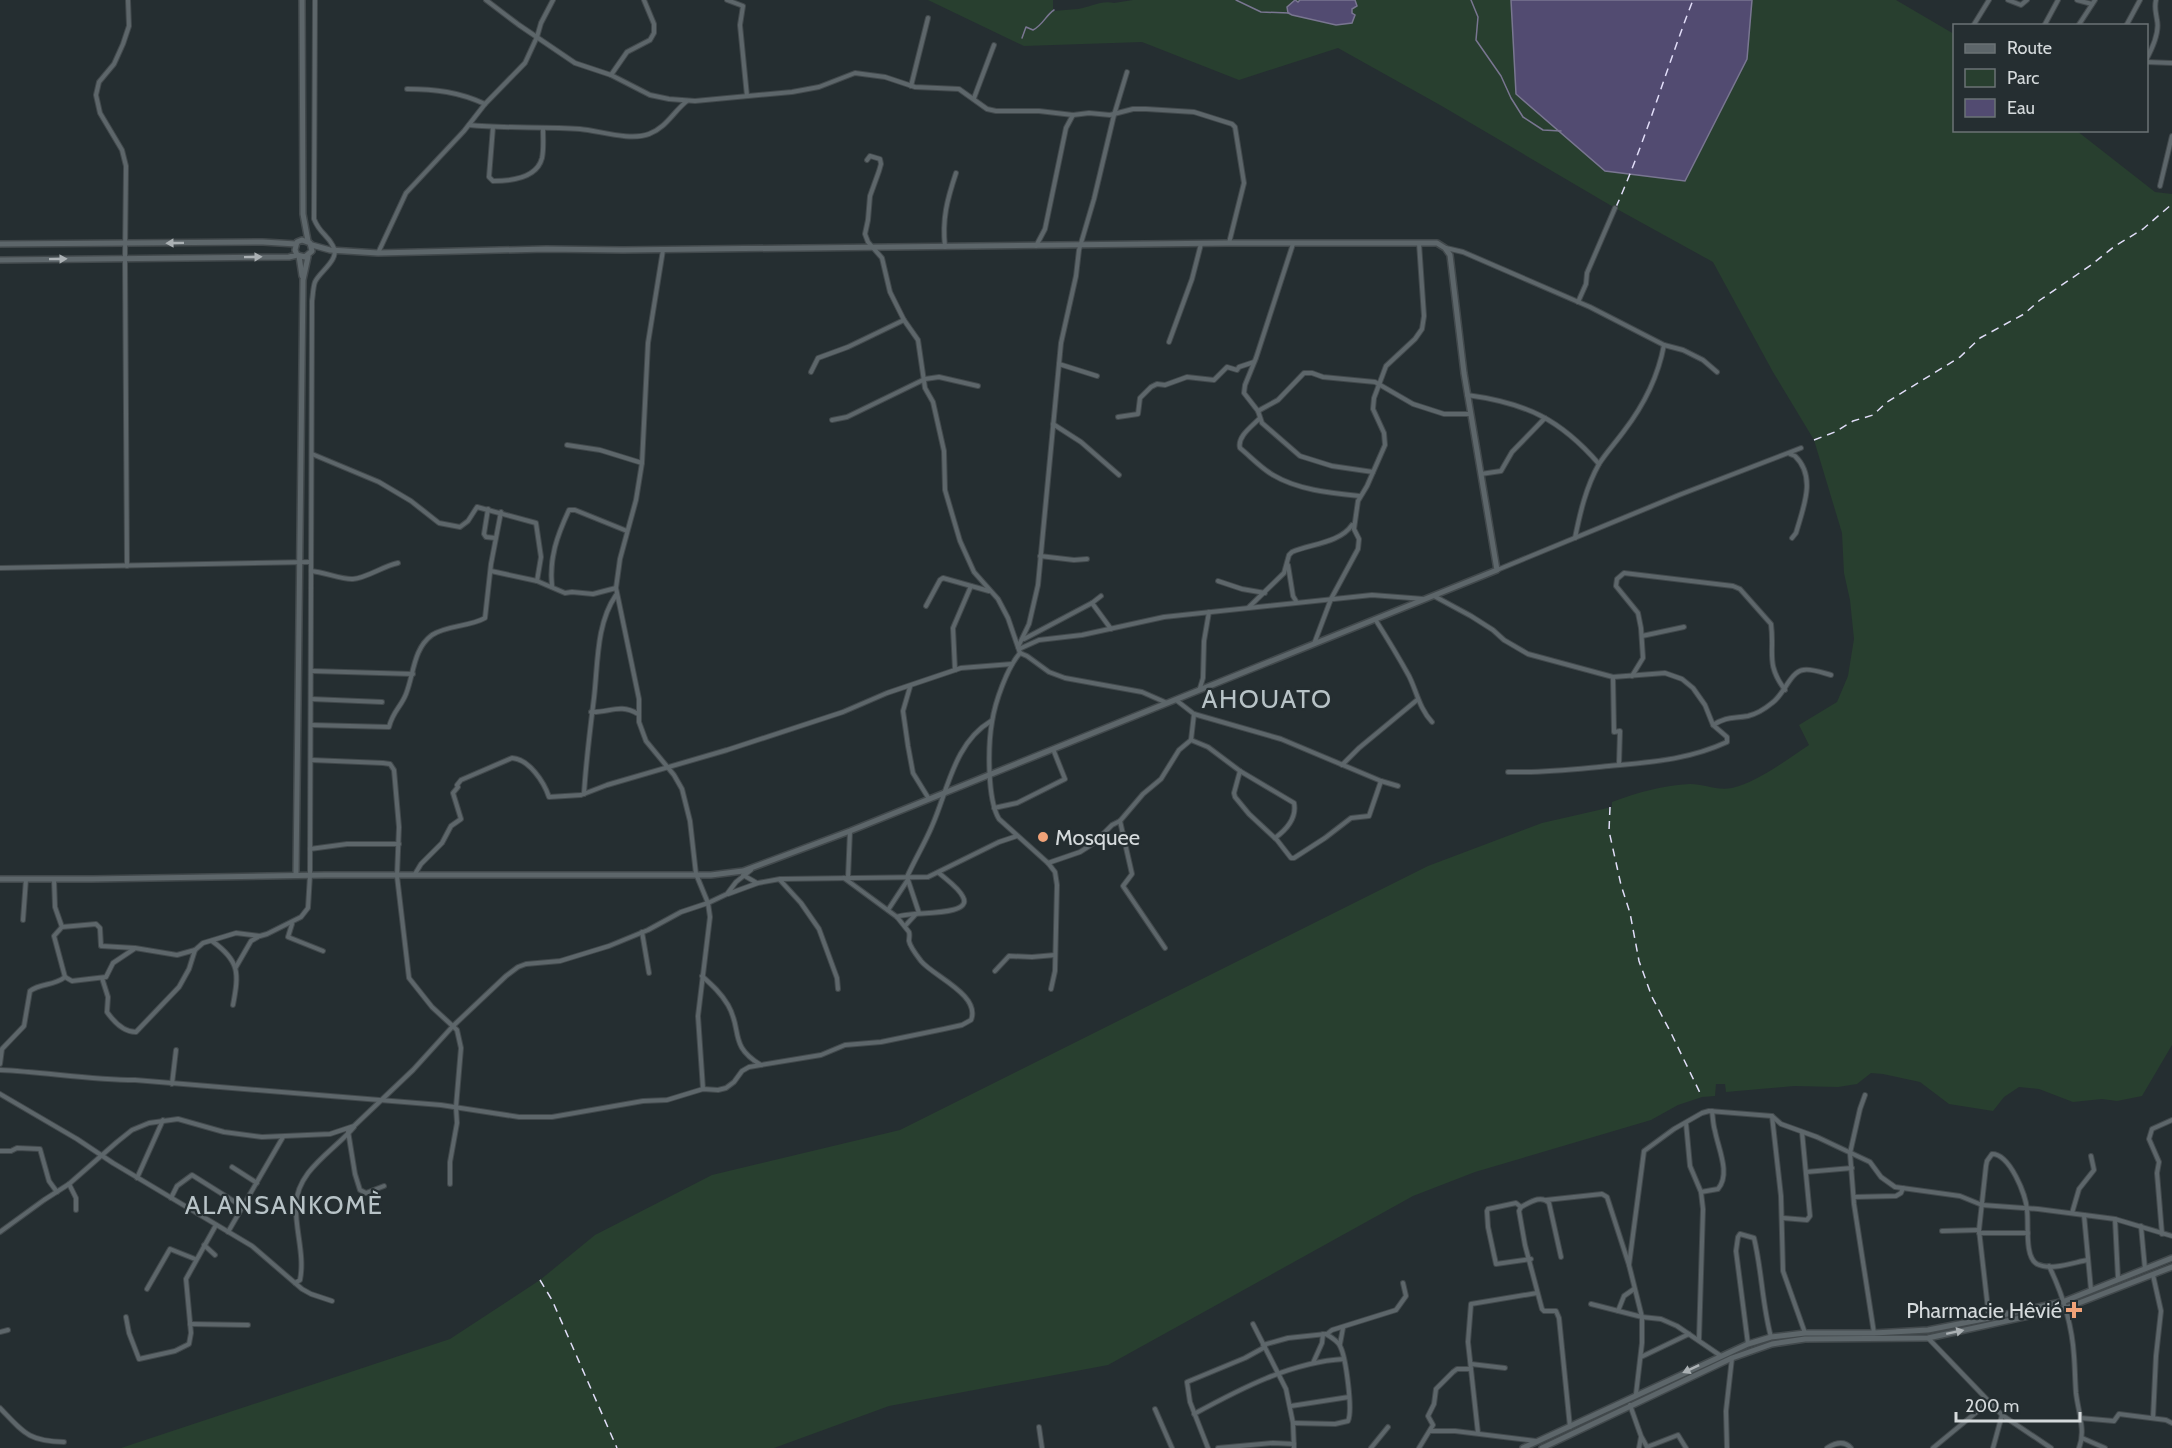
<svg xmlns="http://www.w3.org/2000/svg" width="2172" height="1448" viewBox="0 0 2172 1448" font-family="Cabin,sans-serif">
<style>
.green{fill:#283f2f}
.water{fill:#524b71;stroke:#797691;stroke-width:1.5}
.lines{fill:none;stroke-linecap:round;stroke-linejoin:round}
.stream{stroke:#797691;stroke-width:1.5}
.ferry{stroke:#e1ddf8;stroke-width:1.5;stroke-dasharray:8 6;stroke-linecap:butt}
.street-casing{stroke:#42494c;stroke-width:6}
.secondary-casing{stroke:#42494c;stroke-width:8}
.street{stroke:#5d666a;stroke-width:4}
.secondary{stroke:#5d666a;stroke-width:5}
.oneway{fill:#abb1b4}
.poi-dot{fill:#f0a278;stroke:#252e31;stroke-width:2}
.labels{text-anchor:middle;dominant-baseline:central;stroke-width:4.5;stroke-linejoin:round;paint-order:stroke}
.poi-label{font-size:22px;fill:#d5dadc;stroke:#252e31;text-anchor:start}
.quarter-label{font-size:26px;letter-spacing:1.5px;fill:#b8c3c7;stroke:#252e31}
</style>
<rect width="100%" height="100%" fill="#252e31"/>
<path class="green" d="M928 0H1053V11C1061 10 1070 10 1078 9 1090 7 1102 0 1114 3L1133 0H1300L1292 15 1336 25 1352 23 1355 15 1352 13V9L1357 5 1355 0H1511L1516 94 1747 59 1752 0H1896L1954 34V130L2077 131 2155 192 2172 194V1045L2142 1096 2117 1101 2102 1099 2073 1102 2039 1089 2019 1087 2004 1097 1993 1111 1949 1104 1920 1082 1883 1074 1871 1073 1857 1084 1838 1087 1794 1086 1726 1092 1725 1084H1716L1715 1096 1702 1097 1678 1105 1651 1120 1475 1172 1413 1196 1108 1365 889 1406 774 1448H121L450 1339 540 1280 595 1235 712 1175 900 1130 1428 866 1542 823 1612 807V802C1636 793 1664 785 1690 784 1704 784 1717 791 1732 788 1756 783 1788 759 1809 745L1799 725 1837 702 1848 676 1854 639 1850 600 1844 573 1842 533 1814 440 1773 372 1713 262 1615 208 1440 105 1338 48 1239 80 1142 42 1024 46Z"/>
<g class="water">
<path d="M1295 0 1298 2 1300 0H1355L1357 6 1352 9V13L1355 15 1352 23 1336 25 1292 15 1288 13 1287 7Z"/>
<path d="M1511 0H1752L1747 59 1685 181 1605 171 1516 94Z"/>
</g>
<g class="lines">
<g class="stream">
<path d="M1236 0 1261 12 1289 13"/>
<path d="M1471 0 1478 17 1476 40 1501 76 1511 98 1523 117 1543 130 1561 131"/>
<path d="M1022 38 1026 27 1033 30C1043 25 1046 15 1054 10"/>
</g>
<g class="ferry">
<path d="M1616 207C1646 140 1666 69 1693 0"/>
<path d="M1814 440 1835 432 1853 421 1873 415 1887 402 1960 357 1980 338 2024 314 2040 300 2091 265 2115 246 2143 229 2172 204"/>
<path d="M1610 807 1609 831 1621 885 1630 913 1639 961 1652 997 1671 1033 1702 1097"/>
<path d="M540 1280 552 1300 617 1448"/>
</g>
<defs>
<g id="street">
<path d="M486 0 519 25 575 63 611 75 650 95 669 99 695 101 792 92 819 87 855 73 885 77 915 87 959 89 987 109 996 111H1039L1073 115 1089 113 1110 115 1133 109H1146L1194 112 1232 124 1235 127 1244 183 1229 243"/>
<path d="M727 0 743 6 740 25 747 96"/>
<path d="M2008 0 2021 5 2027 0"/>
<path d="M2077 0 2092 4"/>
<path d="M1973 26 1989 0"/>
<path d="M2044 26 2058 0"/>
<path d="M2078 26 2095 0"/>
<path d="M2126 26 2140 0"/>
<path d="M2146 60C2152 49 2160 33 2157 20 2156 12 2154 8 2156 0"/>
<path d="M2146 62 2172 63"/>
<path d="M611 75 627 52 650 40 654 33V24L644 0"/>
<path d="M911 86 928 18"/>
<path d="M407 89C435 89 459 92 485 104"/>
<path d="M974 98 994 45"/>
<path d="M469 125C506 129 543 126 580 129 600 131 630 141 649 134 667 127 673 112 687 101"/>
<path d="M493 127 489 177 493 181C510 181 537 178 542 158 544 149 543 138 543 129"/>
<path d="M867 160 870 156 880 159 881 164 879 171 870 196 868 220 865 234 868 242 882 258 890 292 904 320 918 340 925 388 933 402 944 451 945 490 960 541 974 572 998 599 1008 618 1020 653"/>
<path d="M2160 186 2172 136"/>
<path d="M1293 244 1256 358 1245 385 1244 393 1258 411 1262 423 1300 456 1332 466 1373 472"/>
<path d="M1036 246 1045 229 1066 128 1073 115"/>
<path d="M945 247C942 219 947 200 956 173"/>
<path d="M1446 248 1463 252 1590 307 1664 345 1683 350 1703 360 1717 372"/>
<path d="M663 250 648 343 642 463 636 500 620 559 616 588 639 699V722L646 741 674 775 682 789 690 821 696 874 708 903 710 917 698 1016 703 1089"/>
<path d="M378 253 406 193 464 131 485 104 525 63 537 37 541 23 553 0"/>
<path d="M1578 302 1586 284 1587 273 1615 208"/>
<path d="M1169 342 1192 279 1201 244"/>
<path d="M1059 364 1097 376"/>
<path d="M811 372 818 358 848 347 904 320"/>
<path d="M1467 395C1526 403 1560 419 1599 464"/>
<path d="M1258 411 1278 400 1304 373H1312L1323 377 1375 382 1413 404 1444 414H1470"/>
<path d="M1118 417 1138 414 1140 398 1151 387 1157 384 1165 385 1187 377 1214 380 1227 367 1237 370 1239 367 1254 362"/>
<path d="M1259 419C1251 427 1237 437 1240 448 1251 457 1261 468 1273 475 1298 490 1331 493 1360 496"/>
<path d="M832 420 847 417 925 379 939 377 978 386"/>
<path d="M1053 424 1081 442 1119 475"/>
<path d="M567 445 600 450 642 463"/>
<path d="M312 454 379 482 411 501 439 523 460 527 468 521 477 507 536 523 541 557 537 581"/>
<path d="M1790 454 1795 456C1817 477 1803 508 1796 533L1792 538"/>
<path d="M1481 474 1501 471 1512 452 1545 418"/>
<path d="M488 509 484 534 486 537 495 538"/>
<path d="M1575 538C1580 513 1586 487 1599 464 1606 453 1616 442 1624 431 1644 405 1658 377 1664 345"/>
<path d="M1040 556 1074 560 1087 559"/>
<path d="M1288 565 1293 596 1296 601"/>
<path d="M127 566 125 258 126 166 122 150 100 113 96 95 99 82 114 64 123 44 129 26 128 0"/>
<path d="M0 568 311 562"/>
<path d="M1497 570 1679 495 1801 448"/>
<path d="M311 571C324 572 343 580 353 579 367 578 383 566 398 563"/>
<path d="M491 571 537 581 565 593 572 592 593 594 616 588"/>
<path d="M1218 581 1242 589 1265 593"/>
<path d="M552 586C549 558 557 536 569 510H575L627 531"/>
<path d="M1434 596 1471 616 1493 630 1504 640 1528 654 1613 677 1665 673 1682 679 1693 688 1705 705 1713 725 1727 737V742C1688 760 1651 762 1609 766 1575 769 1542 773 1508 772"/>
<path d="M1092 603 1111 629"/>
<path d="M926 606 940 580 943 578 989 591"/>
<path d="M1249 607 1284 573 1289 555 1292 552C1310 544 1340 543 1352 525"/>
<path d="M1375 619C1387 638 1398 656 1409 676 1417 692 1419 708 1432 722"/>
<path d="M1642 636 1684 627"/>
<path d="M1024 639 1092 603 1101 596"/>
<path d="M1314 644 1331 599 1358 549 1359 539 1354 529 1358 501 1367 486 1385 445 1384 433 1373 409 1374 398 1386 366 1415 339 1422 329 1424 316 1419 243"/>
<path d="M1018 647 1029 624 1038 585 1061 343 1076 276 1079 250 1094 199 1114 115 1127 72"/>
<path d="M1019 649 1039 640 1082 635 1164 617 1372 595 1424 599"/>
<path d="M955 670 953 628 971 586"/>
<path d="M312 671 413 674"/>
<path d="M1632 676 1643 658 1641 628 1638 613 1616 586 1617 579 1624 573 1733 586 1740 589 1771 624C1775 653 1765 663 1785 690"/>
<path d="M1613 677 1614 732 1620 731 1619 765"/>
<path d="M910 687 903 711 908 746 913 773 929 799"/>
<path d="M1200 688 1203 678 1204 641 1209 612"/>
<path d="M311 699 382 702"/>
<path d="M1176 700 1194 714 1281 739 1381 781 1398 786"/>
<path d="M591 712C609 713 620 703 638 714"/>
<path d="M311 725 389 727C393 711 401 707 406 694 414 674 413 649 432 635 447 625 469 627 485 618L491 564 501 512"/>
<path d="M1713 725C1728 716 1732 719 1748 716 1756 714 1766 708 1772 703 1784 695 1790 672 1803 670 1811 668 1823 673 1831 675"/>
<path d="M1191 740 1208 747 1240 771 1294 803C1297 818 1286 830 1275 838"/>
<path d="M311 760 383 763 390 764 394 770 399 827 397 876 409 978 432 1007 457 1030 461 1048 456 1107 457 1123 450 1162V1184"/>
<path d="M1342 765 1359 748 1417 700"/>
<path d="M1240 771 1234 793 1235 797 1249 814 1277 840 1291 858H1294L1325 838 1351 818 1369 816 1381 781"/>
<path d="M584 794C586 761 590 730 594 698 598 664 596 624 616 595"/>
<path d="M994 808 1017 803 1065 779 1053 749"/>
<path d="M1120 821 1132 874 1123 886 1165 948"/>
<path d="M310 849 347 844H399"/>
<path d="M1048 863 1080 852 1094 843 1112 825 1120 821 1143 794 1161 779 1179 750 1191 740 1194 714"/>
<path d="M415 874 421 864 442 843 451 826 461 819 453 793 458 787 457 785 461 780 512 758C529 759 544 782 549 797L581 795 607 785 727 750 843 712 887 693 961 668 1012 664"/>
<path d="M743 875 757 883"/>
<path d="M848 878 850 831"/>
<path d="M54 879 55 907 62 927"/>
<path d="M780 880 801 903 819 929 837 978 838 989"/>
<path d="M728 894 758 883 780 879 928 877 999 842 1017 836"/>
<path d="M888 910 907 881"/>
<path d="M919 913 907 877C915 859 925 843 932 826 948 790 954 743 991 721"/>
<path d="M897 917C909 911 974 917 963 897 959 888 947 880 939 873"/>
<path d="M23 920 26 879"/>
<path d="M292 924 288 937 323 951"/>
<path d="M905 926 916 914"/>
<path d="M642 932 649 973"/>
<path d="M212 941C240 961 239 973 233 1005"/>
<path d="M236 967 251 941 258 937"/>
<path d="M995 971 1009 956 1032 957 1055 955"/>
<path d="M702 976C712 985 721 993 728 1005 743 1031 728 1045 761 1065"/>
<path d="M65 977 54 936 62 927 96 924 100 928 101 946 135 948 177 955 195 950 203 943 236 933 260 936 267 934 301 917 308 908 310 875 312 301C313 295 313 287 315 282 319 272 341 259 333 246 327 234 320 234 314 219L315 0"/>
<path d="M65 977 72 981 106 977 113 963 134 949"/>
<path d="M102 978 108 997 107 1012C114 1022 123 1032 136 1032L179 987 189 969 195 950"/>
<path d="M1051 989 1055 971 1057 885 1055 872 1048 863 999 819C987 799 988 745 992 722 995 702 1007 668 1020 653L1027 656 1049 672 1065 678 1142 692 1167 703"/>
<path d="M0 1064 2 1049 24 1026 30 991C41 983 54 986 65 977"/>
<path d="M0 1070C45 1072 90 1080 135 1080L441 1105 519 1117H552L643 1101 667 1100 703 1089 718 1090 726 1088 734 1082 742 1071 749 1067 821 1055 845 1045 881 1042 944 1029 962 1025 971 1020C981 995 933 976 921 961 918 957 910 947 909 941 909 938 910 935 909 932L897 917 844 878"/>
<path d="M172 1084 176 1050"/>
<path d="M0 1094 77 1139 113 1163 252 1246 302 1289 311 1294 332 1301"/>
<path d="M1865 1095 1860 1109 1850 1153 1854 1204 1874 1333"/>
<path d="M1772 1116 1781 1196 1783 1271 1805 1333"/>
<path d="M1686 1123 1690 1166 1701 1192 1703 1209 1699 1340"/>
<path d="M348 1131 355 1174 360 1190 366 1193 384 1186"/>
<path d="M0 1151H11L17 1148 40 1149 49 1181 57 1192"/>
<path d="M232 1167 257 1183"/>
<path d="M1806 1172 1852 1168"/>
<path d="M137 1178 163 1120"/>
<path d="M69 1184 76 1198V1210"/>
<path d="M1701 1192 1718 1189C1731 1174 1718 1148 1715 1131 1713 1125 1713 1118 1712 1111"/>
<path d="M1854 1197 1896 1196 1901 1193 1903 1188"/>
<path d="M171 1198 177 1186 192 1175 243 1207"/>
<path d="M1546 1200 1602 1194 1607 1197 1629 1265 1642 1317V1343L1636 1394"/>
<path d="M1521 1207 1516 1203 1488 1209 1487 1211 1488 1227 1496 1264 1531 1259"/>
<path d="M2072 1213 2079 1189 2094 1170 2091 1156"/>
<path d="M2084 1215 2091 1290"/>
<path d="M1783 1218 1807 1220 1810 1216 1802 1132"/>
<path d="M2115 1219 2118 1278"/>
<path d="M2141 1226 2145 1269"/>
<path d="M1942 1231 1979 1230"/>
<path d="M0 1232 44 1200 69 1184 117 1142 132 1130 149 1123 178 1119 224 1132 262 1137 330 1134 354 1126 413 1070 453 1026 506 976 518 967 526 964 560 961 609 946 648 930 681 912 708 903 727 894 736 882 751 870"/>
<path d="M228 1232 283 1137"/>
<path d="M1979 1233H2028"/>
<path d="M2162 1234 2157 1173 2159 1162 2149 1139 2152 1129 2172 1120"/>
<path d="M204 1245 215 1255"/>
<path d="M1561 1257 1549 1203C1541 1194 1529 1203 1521 1207L1519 1211 1525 1245 1542 1309 1544 1311H1556L1559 1318 1570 1427"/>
<path d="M1629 1265 1644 1151 1674 1129 1702 1113 1709 1111 1772 1116 1781 1124 1817 1137 1870 1162 1881 1177 1895 1187 1960 1196 1982 1205 2038 1209 2115 1219 2172 1236"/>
<path d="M2049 1266C2063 1295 2072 1324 2074 1356 2075 1368 2075 1381 2076 1393 2078 1411 2086 1431 2079 1448"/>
<path d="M295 1283 300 1280C305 1255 295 1230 296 1205 297 1170 334 1151 354 1127"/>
<path d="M147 1289 170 1249 195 1259"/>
<path d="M1591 1304 1642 1317 1661 1319 1677 1326 1721 1356"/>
<path d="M1618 1311 1624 1296 1634 1289"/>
<path d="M126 1317 129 1333 139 1359 175 1351 189 1344 191 1333 186 1279 216 1225"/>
<path d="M1989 1318 1979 1230 1986 1166 1987 1161 1992 1154C2010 1154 2026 1195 2027 1210 2029 1223 2024 1257 2037 1264 2051 1271 2072 1263 2087 1260"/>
<path d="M190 1324 248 1325"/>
<path d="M1253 1324 1286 1389 1293 1423 1294 1448"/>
<path d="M0 1332 8 1330"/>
<path d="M1327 1334 1332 1330 1396 1310 1406 1296 1403 1283"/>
<path d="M1928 1338 2002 1415 2051 1448"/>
<path d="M1340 1344 1343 1328"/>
<path d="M1748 1344 1736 1251 1738 1237 1740 1234 1754 1238C1762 1271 1762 1304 1771 1337"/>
<path d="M1263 1345 1288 1338 1326 1334C1331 1337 1338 1341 1340 1346 1346 1357 1353 1411 1348 1421L1335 1424 1293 1423"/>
<path d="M1641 1357 1689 1334"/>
<path d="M1313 1363 1322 1343 1323 1334"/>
<path d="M1471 1364 1505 1368"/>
<path d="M1630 1405 1641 1436 1647 1447"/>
<path d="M1291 1406 1349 1397"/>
<path d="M0 1408C24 1433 28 1441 64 1442"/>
<path d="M1155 1409 1172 1448"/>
<path d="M1194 1414C1240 1389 1291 1362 1344 1359"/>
<path d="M2080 1418 2114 1421 2119 1414 2166 1420 2172 1423"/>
<path d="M2153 1418 2156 1356 2161 1311 2153 1275"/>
<path d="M1039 1427 1042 1448"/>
<path d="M1430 1431H1455L1536 1441"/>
<path d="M1478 1433 1468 1342 1471 1304 1537 1293"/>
<path d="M2082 1438 2105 1448"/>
<path d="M1647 1447 1678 1435 1686 1448"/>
<path d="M1208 1448 1190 1402 1187 1382 1245 1358 1265 1347"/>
<path d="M1218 1448 1273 1443 1294 1444"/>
<path d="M1371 1448 1388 1427"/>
<path d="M1419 1448 1433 1425 1428 1416 1434 1404 1436 1389 1453 1372 1457 1369H1471"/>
<path d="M1639 1448 1641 1437"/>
<path d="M1727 1448 1726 1411 1732 1358"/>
<path d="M1827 1448C1835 1443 1844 1440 1851 1448"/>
<path d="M1933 1448 1990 1401"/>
<path d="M1993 1448 2002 1415"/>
</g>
<g id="secondary">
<path d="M302 0 303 214 308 241"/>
<path d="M0 244 263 242 296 244"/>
<path d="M299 256 302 276"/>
<path d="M0 260 289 257 297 255 305 257 312 251 310 243 302 240 297 242 295 250 297 255"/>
<path d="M296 875 303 280 308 257"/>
<path d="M0 879H92L325 875H711L743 871 850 831 1497 570 1464 373 1450 255 1445 248 1437 243H1229L623 250 546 249 378 253 330 250 312 245"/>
<path d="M1523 1448 1748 1344 1771 1337 1805 1333H1874L1928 1330 1989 1318 2065 1301 2172 1258"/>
<path d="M1542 1448 1732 1358 1772 1344 1805 1339 1928 1338 2066 1308 2172 1267"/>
</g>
</defs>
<use href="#street" class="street-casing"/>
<use href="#secondary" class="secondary-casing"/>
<use href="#street" class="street"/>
<use href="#secondary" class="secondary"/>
</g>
<defs><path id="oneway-solid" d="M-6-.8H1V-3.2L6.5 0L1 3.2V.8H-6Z" transform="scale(1.5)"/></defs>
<g class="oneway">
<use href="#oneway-solid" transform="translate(175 243) rotate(179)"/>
<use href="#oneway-solid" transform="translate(253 257) rotate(-1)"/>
<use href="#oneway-solid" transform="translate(58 259) rotate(-1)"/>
<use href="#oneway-solid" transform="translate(1955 1332) rotate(-12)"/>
<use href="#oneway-solid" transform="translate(1691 1369) rotate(155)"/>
</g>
<g class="poi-dot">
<circle cx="1043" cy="837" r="6"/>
<path d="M2071 1301h6v6h6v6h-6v6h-6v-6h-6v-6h6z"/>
</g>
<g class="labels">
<g class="poi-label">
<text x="1055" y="837">Mosquee</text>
<text x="2062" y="1310" text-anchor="end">Pharmacie Hêvié</text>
</g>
<g class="quarter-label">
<text x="1267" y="699">AHOUATO</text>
<text x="284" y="1205">ALANSANKOMÈ</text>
</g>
</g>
<rect x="1953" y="24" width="195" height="108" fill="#252e31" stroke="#6b7375" stroke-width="1.5"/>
<rect x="1965" y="44" width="30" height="9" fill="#5d666a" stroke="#6b7375" stroke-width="1.5"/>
<text x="2007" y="54" font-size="18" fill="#d5dadc">Route</text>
<rect x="1965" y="69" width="30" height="18" fill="#283f2f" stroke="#6b7375" stroke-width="1.5"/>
<text x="2007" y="84" font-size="18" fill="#d5dadc">Parc</text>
<rect x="1965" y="99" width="30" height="18" fill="#524b71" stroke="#6b7375" stroke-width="1.5"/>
<text x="2007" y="114" font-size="18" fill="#d5dadc">Eau</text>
<path d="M1956 1412v9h124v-9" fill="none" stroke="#d5dadc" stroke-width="3"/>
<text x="1965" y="1412" font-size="18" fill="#d5dadc" stroke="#252e31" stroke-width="4.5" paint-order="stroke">200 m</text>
</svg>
